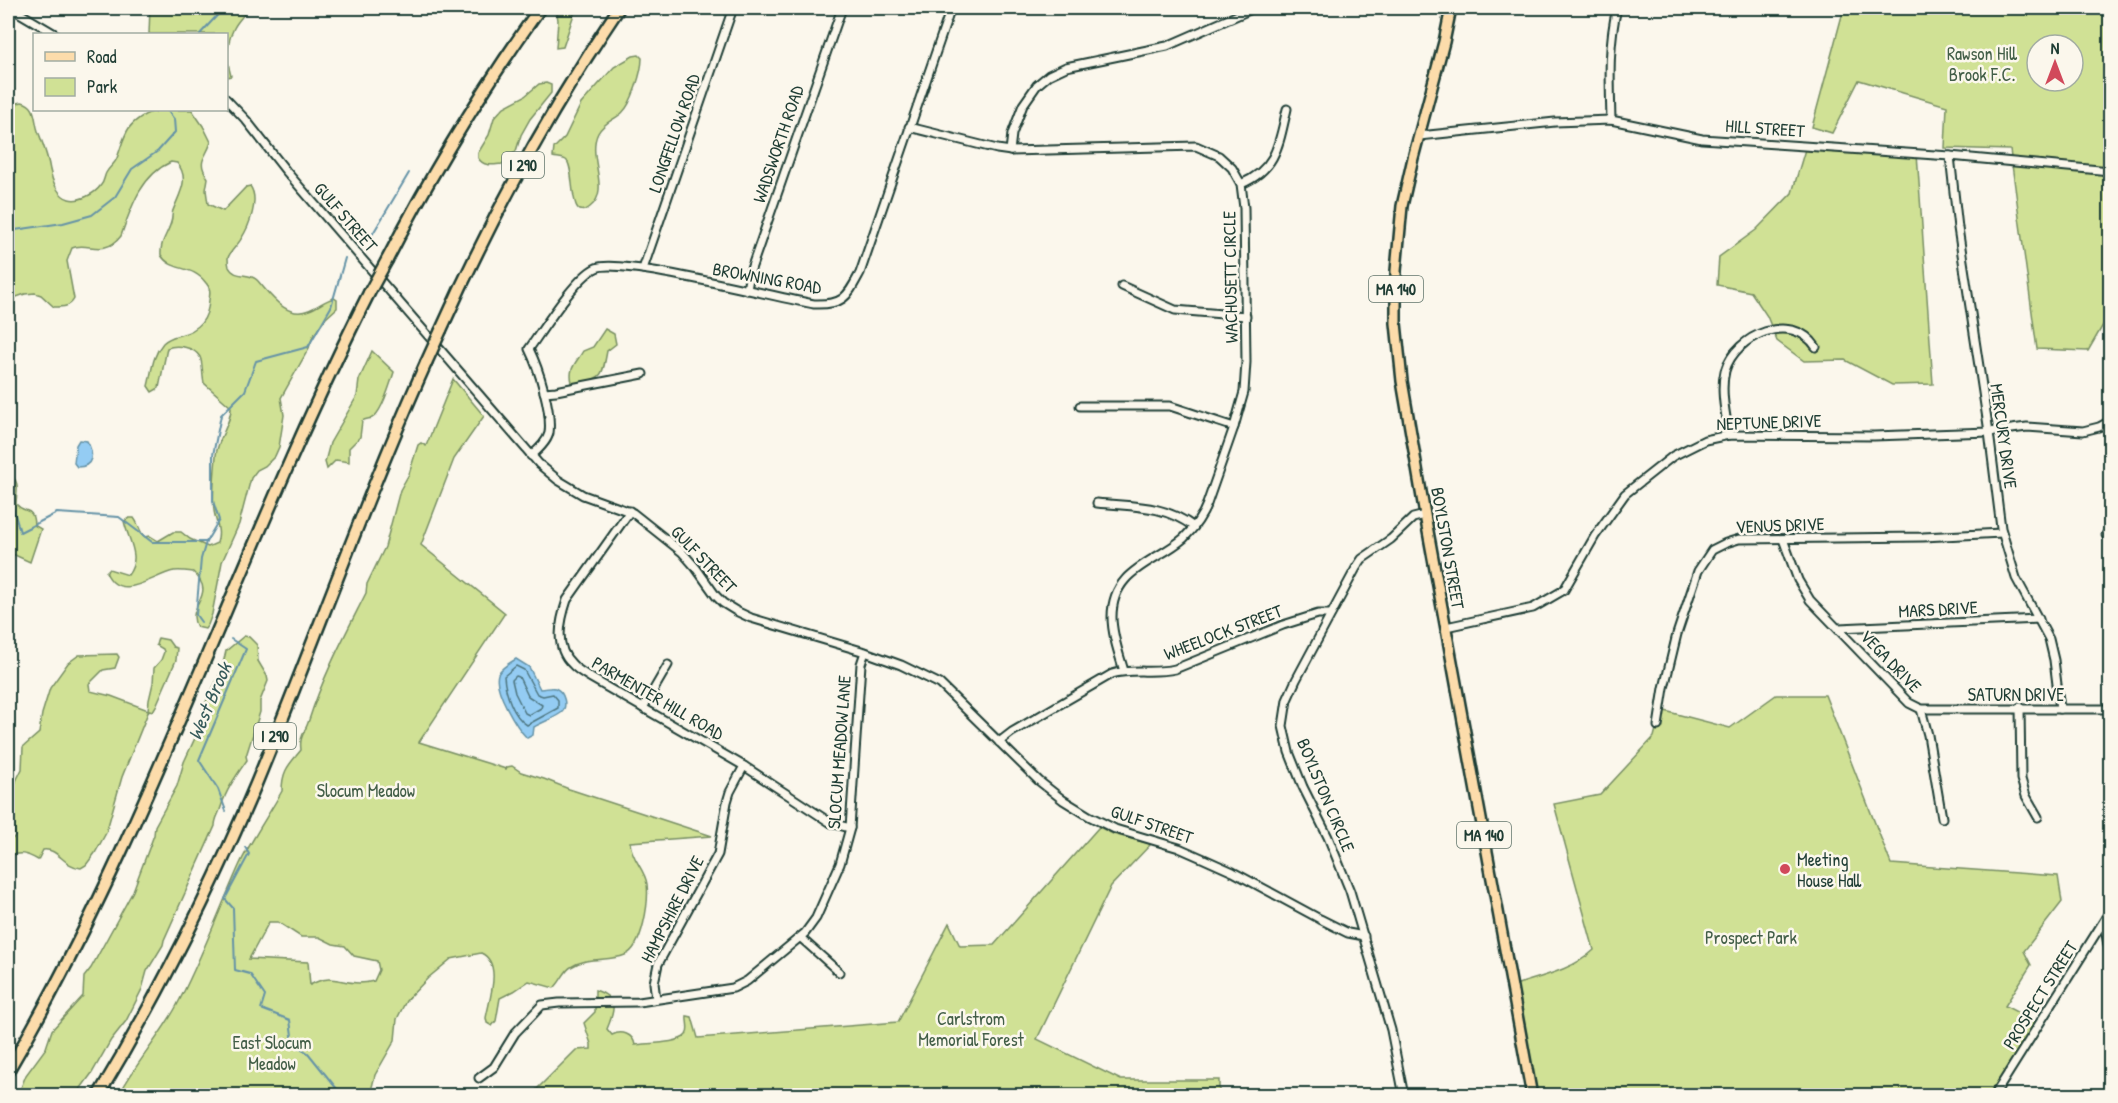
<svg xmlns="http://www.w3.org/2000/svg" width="2118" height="1103" viewBox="0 0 2118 1103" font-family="'Patrick Hand',sans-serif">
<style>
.green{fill:#d0e195;stroke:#788f64;stroke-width:1.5;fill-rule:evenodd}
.water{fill:#94ccf3;stroke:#6593a7;stroke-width:1.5}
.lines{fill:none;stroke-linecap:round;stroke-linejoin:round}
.shore{stroke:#4e7680;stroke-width:1.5}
.stream{stroke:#6593a7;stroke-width:2}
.minor-casing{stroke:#1f3d34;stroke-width:11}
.major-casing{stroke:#1f3d34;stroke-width:14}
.highway-casing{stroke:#1f3d34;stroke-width:15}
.minor{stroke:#fbf7ec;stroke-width:7}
.major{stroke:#fcdcab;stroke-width:9}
.highway{stroke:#fcdcab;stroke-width:10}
.highway-bridge-casing{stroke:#1f3d34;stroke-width:15;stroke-linecap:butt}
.highway-bridge{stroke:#fcdcab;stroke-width:10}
.poi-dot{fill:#d1495b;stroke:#fbf7ec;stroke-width:2}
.labels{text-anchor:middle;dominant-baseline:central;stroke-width:5;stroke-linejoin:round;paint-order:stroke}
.shield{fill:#fbf7ec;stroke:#61756b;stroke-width:1.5}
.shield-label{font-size:16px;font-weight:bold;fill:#1f3d34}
.park-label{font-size:18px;fill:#425e47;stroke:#fbf7ec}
.street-label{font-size:18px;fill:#1f3d34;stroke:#fbf7ec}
.poi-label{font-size:18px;fill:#1f3d34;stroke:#fbf7ec;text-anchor:start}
.water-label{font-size:20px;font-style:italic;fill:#365a5a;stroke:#fbf7ec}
</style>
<rect width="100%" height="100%" fill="#fbf7ec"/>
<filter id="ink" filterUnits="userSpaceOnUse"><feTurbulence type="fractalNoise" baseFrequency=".0167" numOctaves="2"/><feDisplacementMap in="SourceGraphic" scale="12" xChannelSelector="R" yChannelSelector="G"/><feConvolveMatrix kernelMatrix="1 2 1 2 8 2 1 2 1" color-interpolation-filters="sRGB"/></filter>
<g filter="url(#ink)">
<g class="green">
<path d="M150 8H248C244 16 238 20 234 28 226 44 226 59 231 76L227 77 226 34H149Z"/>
<path d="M556 8H576L563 47 556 48 558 20Z"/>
<path d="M1844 8H2110V313L2088 351 2037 349 2010 150 1945 148 1947 106 1859 80 1832 133 1812 127ZM2037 45H2073V81H2037Z"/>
<path d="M639 55 642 58C642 71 632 104 622 113 614 120 604 122 598 133 586 156 612 190 590 207 567 225 576 167 566 160 563 158 557 158 553 157L554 148 565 137 581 104 614 67 633 56Z"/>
<path d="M546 83 551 85V93L530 119 521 135 516 151 502 164C492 165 484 167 478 158V153L489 135 494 118 504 107 525 96 539 84Z"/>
<path d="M22 102C37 105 34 120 38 131 43 144 48 156 50 170 52 181 58 196 69 199 79 202 95 194 101 185 104 182 104 177 106 173 109 167 115 164 117 158 121 148 123 137 129 128 134 121 146 112 155 112V110H192L203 126 211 142C206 159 196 160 208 178L206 190 208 204 223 211 246 187 250 186C260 199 249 227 241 239 238 245 230 251 228 258 228 261 228 264 229 267 235 279 249 272 257 280 270 294 286 320 309 310 318 307 325 300 334 298L337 300V308L326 318 313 336 309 348 281 398 284 415 279 447 275 456 265 466 257 470 251 478 239 524 222 562 212 614 208 625 205 629 197 627C184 605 219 596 193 572 186 571 180 570 174 571 153 575 120 604 106 572L109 569 128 575C142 557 128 540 124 521L129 518H134C139 524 139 532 145 537L150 536 158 541 173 532H181L190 539 208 547 217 543C221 531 216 523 214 511 212 494 215 473 216 455 218 438 232 422 231 407L204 383C202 375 203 363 200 357 194 347 177 344 167 348L159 388 152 392 148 386C152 371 152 356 163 343 168 338 173 337 180 335 199 330 208 320 209 300 210 294 211 288 206 283 192 264 171 272 161 255 160 241 168 234 171 222 173 217 171 213 174 208 180 193 190 178 177 163L171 162C141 175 131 208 121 236 104 258 87 241 72 248L67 261 74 299C70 307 63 307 54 307L41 295 35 293 25 294 8 300V122L18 103Z"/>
<path d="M1806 146 1917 154 1933 384 1892 385 1845 360 1804 361 1777 341 1767 316 1751 292 1717 285 1719 257 1756 230 1792 193Z"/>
<path d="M605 329 614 334 616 344 607 351C602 379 603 376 576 385L572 382C568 368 577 362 583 351L593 347Z"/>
<path d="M372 351 394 372C391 382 381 414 372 418 369 419 365 419 362 421L360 437 349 448V462L336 460 327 469 325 462 330 443 357 396 359 380Z"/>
<path d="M453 379 484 416 454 459 421 545 505 613 419 742 506 769 507 767 512 766 521 772 544 779 569 789 712 836 630 842C631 859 645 869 647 884 649 901 643 948 625 955 608 962 588 956 571 967 564 971 561 982 554 988L529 981 514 991 500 998 496 1021 492 1026 487 1023 486 1018C489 1000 503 963 481 953L451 959 428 978 406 1001 397 1019 395 1040 375 1075 370 1095H119C135 1064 159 1038 176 1007 200 962 218 913 239 866 251 840 268 816 282 791 282 770 289 765 301 750 299 736 305 733 309 720 323 676 345 635 366 593L367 584 385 547 400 490 409 474 418 445 421 443 426 446ZM269 922H278L301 937H319L333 944 345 946 354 956 377 961 379 970 374 981C370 982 364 983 359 983 339 983 330 973 310 985L308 962 249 959Z"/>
<path d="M8 473C22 482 16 492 16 504 25 515 33 505 34 525L41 529 30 562 8 552Z"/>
<path d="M244 636 249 637 257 645 258 661 267 676 268 681 260 701V712L246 756 247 760C236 776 226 790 221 807 219 814 215 818 215 826L164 940 163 945 147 971 142 989 126 1021 111 1040 92 1073 76 1095H18L26 1075 46 1048 52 1030 83 996 84 977 91 968 133 891 154 835 155 826 177 786 184 762 195 738 196 729 202 717 203 708 221 672 226 651Z"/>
<path d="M158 638 168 640 173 647 177 648 176 660 156 706 153 711 149 710 122 777 106 833 95 853 86 865 81 868C62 866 59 848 43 850L38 860C26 853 20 852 8 856V844L15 836 12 799 16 781 22 769 23 747 39 733 42 714 50 688 68 663 79 655 117 654 119 657 115 668 103 670 89 684 90 691 111 696 148 710 149 700 153 683 154 668 161 660 164 652 163 649 156 645Z"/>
<path d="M1776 695H1825L1891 864 2058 876 2062 902 2024 951 2031 965 2005 1006 2040 1024 1994 1095H1532L1512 986C1539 977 1573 970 1594 950L1554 804 1600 795 1654 737 1661 710 1730 728Z"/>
<path d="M1099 827 1113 834 1151 844 1111 886 1037 1039 1121 1080H1219V1096H530L576 1050 591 1049V1044L584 1023 595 1012V990C619 998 615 1010 607 1029L612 1035C622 1030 633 1034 635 1045 647 1043 679 1044 686 1035 690 1029 686 1022 687 1016L692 1017 698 1038 898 1022 949 923 960 946 994 945Z"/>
</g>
<g class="water">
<path d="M79 440 87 441C94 453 94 467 77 467L74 463 76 445Z"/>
<path d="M516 659 529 667 540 689C545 689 551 687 555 688 565 692 568 707 561 713 553 719 542 722 534 727L533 735 527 738C517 728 493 689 498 674 500 669 511 662 516 659Z"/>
</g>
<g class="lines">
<g class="shore">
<path d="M516 666 524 670 537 694 543 696 553 694 558 700V708L527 725C513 717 505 692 504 676Z"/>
<path d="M516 676 519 677 528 696 542 705 541 708 529 715 525 713 515 693 512 680Z"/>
</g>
<g class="stream">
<path d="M200 34 224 8"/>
<path d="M8 231 63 223 92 215 115 197 132 169 158 151 175 132 174 119 167 110"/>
<path d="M359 241 372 235 409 173"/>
<path d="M8 491 20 532 57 513 119 517 152 542H206L201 559 196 615 201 622"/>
<path d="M206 542 219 520 213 501V455L221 415 245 391 256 361 308 347 331 307 345 258"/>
<path d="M226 811 218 789 199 760 246 649 231 639"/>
<path d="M245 847 249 854 225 899 233 908 235 970 250 974 265 996 261 1009 290 1020 293 1043 308 1053 337 1089 336 1096"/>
</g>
<defs>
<g id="minor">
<path d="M11 8 55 34"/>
<path d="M226 99 246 120 286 171 539 464 558 480 583 495 633 513 682 552 696 568 716 596 723 603 736 611 751 618 865 652 901 665 940 684 1039 781 1063 800 1089 816 1115 829 1179 848 1204 859 1233 872 1320 919 1348 933 1364 936"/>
<path d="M1611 120C1610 82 1608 45 1617 8"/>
<path d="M909 127 997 149 1011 151 1196 146 1219 156 1232 168 1241 184 1244 208 1246 362 1244 392 1234 427 1207 504C1202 517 1194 528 1184 538 1155 563 1112 569 1112 617 1112 635 1119 654 1124 671"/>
<path d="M1419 136 1555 122 1611 120 1702 139 1950 156 2110 171"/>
<path d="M1010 151 1012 134 1023 105 1037 85 1049 75 1066 67 1167 46 1254 8"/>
<path d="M1950 156 1958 228 1989 432 2001 528 2016 578 2049 639 2054 660 2060 709"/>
<path d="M1241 184C1277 169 1279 143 1287 109"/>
<path d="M643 269 733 8"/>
<path d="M1122 286 1175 310 1246 316"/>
<path d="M747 290 750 272 842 8"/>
<path d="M544 392 556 391 643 374"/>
<path d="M1080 406H1170L1234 427"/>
<path d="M1729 435C1726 416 1720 391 1725 371 1736 334 1792 311 1816 347"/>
<path d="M531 456C538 450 547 442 549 433 552 411 539 369 529 349 543 329 576 277 596 268 619 257 778 298 814 304 844 305 847 297 860 273L951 8"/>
<path d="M1097 503C1134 507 1163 504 1194 527"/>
<path d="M630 511 567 600C560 621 554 647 572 664 577 670 585 674 591 678L744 766 831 823 850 828"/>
<path d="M2106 535 2110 528"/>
<path d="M1783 539 1798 580 1810 600 1909 703 1921 709 1928 735 1942 818"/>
<path d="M1446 627 1533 608 1564 590 1595 536 1625 494 1673 456 1705 440 1729 435 1874 436 1989 432 2027 427 2083 431 2099 427 2110 421"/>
<path d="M1839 628 2039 619"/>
<path d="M2020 707 2021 779 2026 796 2038 817"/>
<path d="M643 708 668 665"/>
<path d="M1921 709H2110"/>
<path d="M1658 726 1664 688 1677 634 1698 571 1712 550 1726 543 1739 539 1923 537 2002 533"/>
<path d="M999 742 1012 732 1112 674C1132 668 1154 674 1175 669L1283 625 1318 614H1331"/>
<path d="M2104 923 2110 956"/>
<path d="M801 938 839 972"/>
<path d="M656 999 654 983 658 964 718 854 727 802 730 792 744 766"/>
<path d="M479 1078 494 1067 515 1033 542 1005 559 1003 639 1002 733 988 747 981 805 933 816 918 840 864 850 828 861 664 865 652"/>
<path d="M1404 1096 1391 1030 1350 891 1328 837 1303 787 1289 752 1283 726 1287 700 1296 680 1356 568 1362 559 1391 539 1413 518 1425 515"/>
<path d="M1994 1096 2110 911"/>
</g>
<path id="major" d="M1451 8 1444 42 1413 158 1402 206 1396 271V323L1402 381 1425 515 1532 1096"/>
<g id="highway">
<path d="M387 260C432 172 483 88 540 8"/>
<path d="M441 330C491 218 550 110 619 8"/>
<path d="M8 1071C153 824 240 548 369 293"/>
<path d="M98 1096C158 996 211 891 256 784 314 644 364 501 426 363"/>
</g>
</defs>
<use href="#minor" class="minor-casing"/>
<use href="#major" class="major-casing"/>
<use href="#highway" class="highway-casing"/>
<use href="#minor" class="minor"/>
<use href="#major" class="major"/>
<use href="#highway" class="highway"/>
<defs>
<g id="highway-bridge">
<path d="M369 293 387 260"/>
<path d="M426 363 441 330"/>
</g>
</defs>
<use href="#highway-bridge" class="highway-bridge-casing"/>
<use href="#highway-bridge" class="highway-bridge"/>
</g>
</g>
<circle class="poi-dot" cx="1785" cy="869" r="6"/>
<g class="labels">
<g class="shield">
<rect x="502" y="152" width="42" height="26" rx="4.5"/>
<rect x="1369" y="276" width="54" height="26" rx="4.5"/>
<rect x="254" y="723" width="42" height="26" rx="4.5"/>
<rect x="1457" y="822" width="54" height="26" rx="4.5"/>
</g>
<g class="shield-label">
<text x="523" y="165">I 290</text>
<text x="1396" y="289">MA 140</text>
<text x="275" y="736">I 290</text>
<text x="1484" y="835">MA 140</text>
</g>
<g class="park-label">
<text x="1982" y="53">Rawson Hill<tspan x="1982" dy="21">Brook F.C.</tspan></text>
<text x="366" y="790">Slocum Meadow</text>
<text x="1751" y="937">Prospect Park</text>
<text x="971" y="1018">Carlstrom<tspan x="971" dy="21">Memorial Forest</tspan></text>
<text x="272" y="1042">East Slocum<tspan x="272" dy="21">Meadow</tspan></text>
</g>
<g class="street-label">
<text transform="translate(1765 128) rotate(4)">HILL STREET</text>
<text transform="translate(674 133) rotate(-71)">LONGFELLOW ROAD</text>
<text transform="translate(778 144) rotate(-71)">WADSWORTH ROAD</text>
<text transform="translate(346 217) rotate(49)">GULF STREET</text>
<text transform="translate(1230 277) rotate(-91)">WACHUSETT CIRCLE</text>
<text transform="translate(767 278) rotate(10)">BROWNING ROAD</text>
<text transform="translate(1769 422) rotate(-2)">NEPTUNE DRIVE</text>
<text transform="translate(2004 436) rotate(82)">MERCURY DRIVE</text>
<text transform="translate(1780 525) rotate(-2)">VENUS DRIVE</text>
<text transform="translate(1448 548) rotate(80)">BOYLSTON STREET</text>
<text transform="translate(704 559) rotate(46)">GULF STREET</text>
<text transform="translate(1938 609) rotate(-3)">MARS DRIVE</text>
<text transform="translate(1223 632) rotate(-21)">WHEELOCK STREET</text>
<text transform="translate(1891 661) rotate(46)">VEGA DRIVE</text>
<text x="2016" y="694">SATURN DRIVE</text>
<text transform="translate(658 698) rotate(30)">PARMENTER HILL ROAD</text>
<text transform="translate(839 752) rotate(-86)">SLOCUM MEADOW LANE</text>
<text transform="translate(1326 795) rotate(67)">BOYLSTON CIRCLE</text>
<text transform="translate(1152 824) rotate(19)">GULF STREET</text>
<text transform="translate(672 909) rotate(-63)">HAMPSHIRE DRIVE</text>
<text transform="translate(2040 995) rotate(-58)">PROSPECT STREET</text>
</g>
<g class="poi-label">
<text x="1797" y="859">Meeting<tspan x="1797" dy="21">House Hall</tspan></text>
</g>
<g class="water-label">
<text transform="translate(209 701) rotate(-67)">West Brook</text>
</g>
</g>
<rect width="2118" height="1103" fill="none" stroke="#fbf7ec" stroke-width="30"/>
<rect x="15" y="15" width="2088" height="1073" fill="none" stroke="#1f3d34" stroke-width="2" filter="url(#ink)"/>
<rect x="33" y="33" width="195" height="78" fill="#fbf7ec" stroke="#a3ada2" stroke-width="1.5"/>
<rect x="45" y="52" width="30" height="9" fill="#fcdcab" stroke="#a3ada2" stroke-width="1.5"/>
<text x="87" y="63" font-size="18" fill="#1f3d34">Road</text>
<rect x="45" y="78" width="30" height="18" fill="#d0e195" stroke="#a3ada2" stroke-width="1.5"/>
<text x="87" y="93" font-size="18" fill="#1f3d34">Park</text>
<g transform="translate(2055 63)"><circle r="28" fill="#fbf7ec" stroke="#a3ada2" stroke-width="1.5"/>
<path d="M0-4.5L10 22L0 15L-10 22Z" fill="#d1495b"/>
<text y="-9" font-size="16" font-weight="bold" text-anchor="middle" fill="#1f3d34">N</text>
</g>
</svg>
